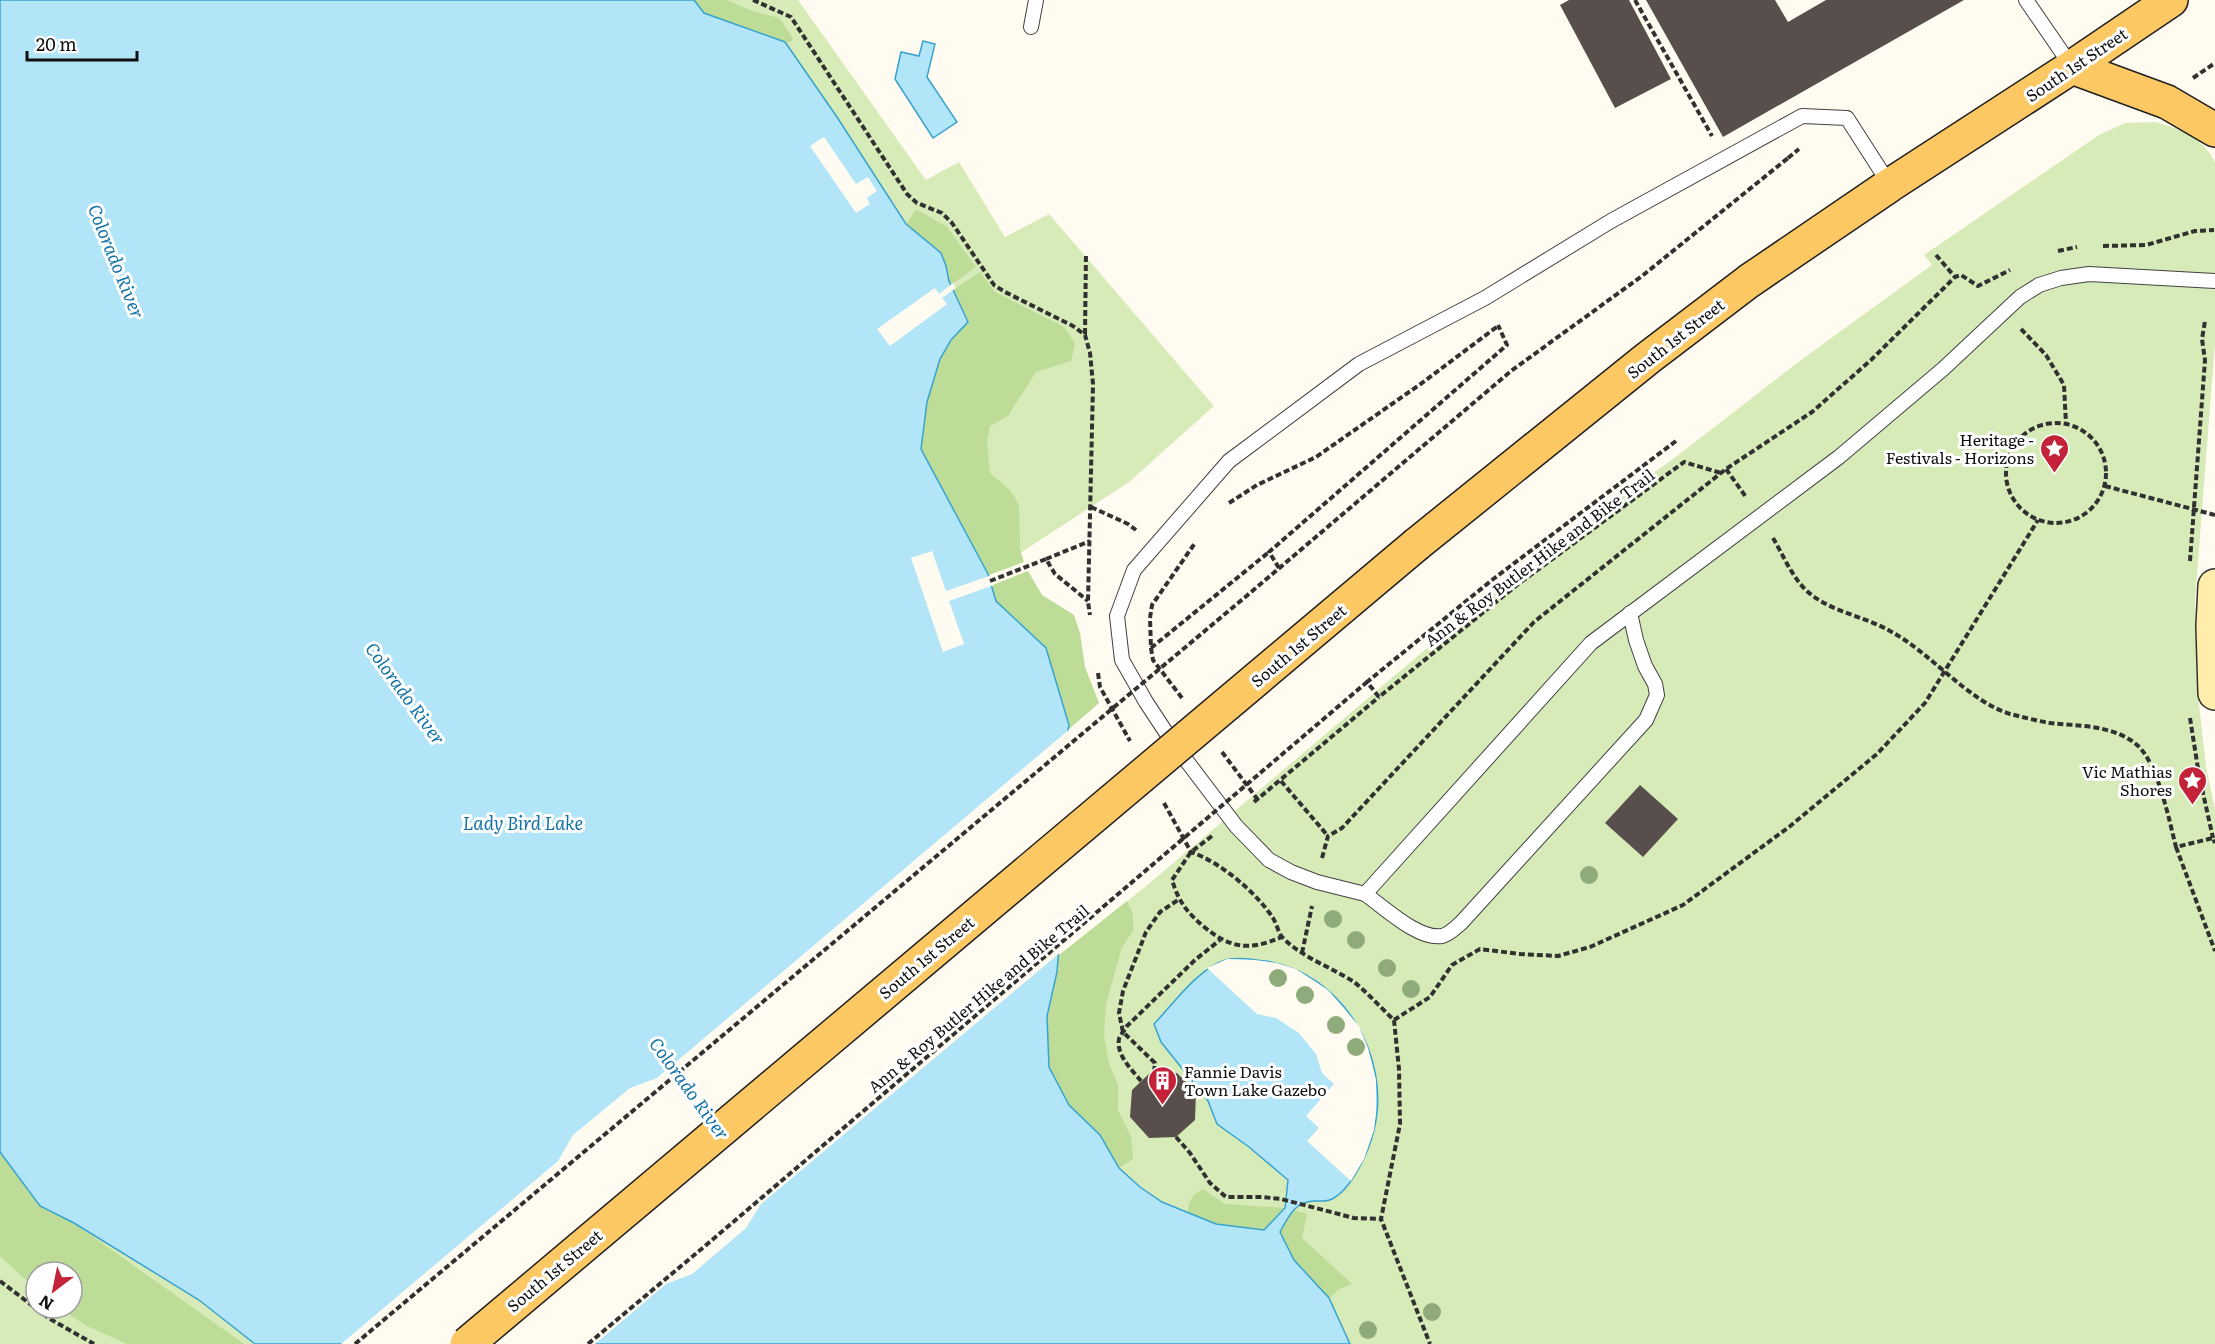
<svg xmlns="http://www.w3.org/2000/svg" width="2215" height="1344" viewBox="0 0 2215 1344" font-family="Literata,serif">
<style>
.green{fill:#d7ebb8;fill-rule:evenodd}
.forest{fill:#bddc97}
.water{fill:#b3e5f8;stroke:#38a3d1;stroke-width:1.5}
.pier{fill:#fffbf0}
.building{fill:#584e4b}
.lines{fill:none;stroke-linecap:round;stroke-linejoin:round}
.lane-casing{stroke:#424242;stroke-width:16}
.secondary-casing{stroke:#313131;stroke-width:36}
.primary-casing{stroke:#202020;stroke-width:36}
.path{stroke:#313131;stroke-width:4;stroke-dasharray:6 3;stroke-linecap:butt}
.lane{stroke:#fff;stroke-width:14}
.secondary{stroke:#ffeeab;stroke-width:33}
.primary{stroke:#fcc863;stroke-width:33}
.primary-bridge-casing{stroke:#202020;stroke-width:36;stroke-linecap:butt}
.path-bridge{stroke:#313131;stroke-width:4;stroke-dasharray:6 3;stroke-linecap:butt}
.primary-bridge{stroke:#fcc863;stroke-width:33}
.tree{fill:#8fab7b}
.labels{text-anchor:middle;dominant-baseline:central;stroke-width:6;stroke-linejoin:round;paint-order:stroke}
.street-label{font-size:16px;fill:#0f0f0f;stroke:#fff}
.poi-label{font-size:16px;fill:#0f0f0f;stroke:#fff;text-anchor:end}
.water-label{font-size:18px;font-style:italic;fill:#1373a5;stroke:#fff}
</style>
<rect width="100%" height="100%" fill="#fffbf0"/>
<g class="green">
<path d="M694 0H798L926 180 959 162 1005 237 1049 214 1214 406 1129 482 988 574 908 393 964 322Z"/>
<path d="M2156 122C2181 130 2202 137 2215 162V343L2195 600 2197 686 2206 767 2215 809V1344H1350L1329 1298 1188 1214 1162 1202 1140 1187 1119 1168 1057 972 1058 956 1145 887 1426 649 1538 557 1677 456 1801 360 1932 265 1924 255 2099 135 2125 123Z"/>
<path d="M0 1152 40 1206 74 1223 199 1300 255 1344H0ZM36 1272H72V1308H36Z"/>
</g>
<g class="forest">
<path d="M694 0H727L752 11 779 18 793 38 791 42H785L704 13Z"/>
<path d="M916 209 947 227 976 267 952 284 949 281 946 266 906 225Z"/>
<path d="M980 272 995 292 1064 327 1075 344 1071 361 1036 372 1008 416 990 426 987 442 990 473 1010 490 1019 505 1020 549 1024 562 989 575 921 449 927 402 940 359 964 323 952 295 954 289Z"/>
<path d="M1028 571 1042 595 1074 615 1080 633 1085 667 1099 703 1068 730 1069 725 1046 648 996 601 992 585Z"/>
<path d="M1127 901 1133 914V931L1122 947 1106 1004 1104 1035 1109 1064 1118 1085V1110L1131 1137 1133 1159 1119 1168 1100 1135 1069 1105 1049 1067 1047 1016 1057 972 1058 956Z"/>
<path d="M0 1152 40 1206 74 1223 244 1344H127L87 1326 59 1308H72V1272H36V1289L0 1256Z"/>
<path d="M1203 1189 1225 1204 1285 1208 1264 1230 1216 1224 1188 1214C1188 1201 1192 1195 1203 1189Z"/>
<path d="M1293 1210 1307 1214 1302 1238 1352 1284 1338 1290 1329 1298 1294 1260 1280 1232Z"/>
</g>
<g class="water">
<path d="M0 0H694L704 13 785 42 837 117 906 224 941 253 946 266 949 281 968 322 951 340 940 359 927 402 921 449 988 574 996 601 1046 648 1069 725 1064 755 1065 871 1057 972 1047 1016 1049 1067 1069 1105 1100 1135 1119 1168 1140 1187 1162 1202 1216 1224 1264 1230 1285 1208 1288 1180 1249 1147 1217 1124 1208 1101 1161 1042 1154 1024C1174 1003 1198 969 1225 960 1236 956 1254 960 1266 961 1342 973 1392 1056 1374 1130 1369 1151 1352 1189 1332 1199 1326 1202 1321 1201 1315 1201 1295 1201 1288 1217 1280 1232L1294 1260 1329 1298 1350 1344H255L199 1300 74 1223 40 1206 0 1152Z"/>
<path d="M923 41 935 44 927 77 957 122 933 138 895 79 901 52 919 56Z"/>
</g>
<g class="pier">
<path d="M824 137 856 184 868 177 877 191 867 198 870 204 856 213 810 146Z"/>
<path d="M953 283 956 288 942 298 947 304 890 346 877 329 935 288 939 294Z"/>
<path d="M932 551 946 591 992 575 994 585 949 601 964 644 943 652 911 558Z"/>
<path d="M1071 728 1067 755 1068 872 1062 951 761 1204 746 1228 692 1274 666 1284 595 1344H341L558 1161 573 1135 630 1088 657 1078Z"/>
<path d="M1227 959 1255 960 1277 963 1296 969 1328 990 1359 1026 1368 1048 1376 1080V1112L1374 1130 1364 1159 1351 1181 1307 1141 1319 1128 1306 1116 1334 1084 1322 1073 1316 1054 1299 1033 1276 1018 1257 1014 1207 968Z"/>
</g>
<g class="building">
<path d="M1569 0H1629L1671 79 1615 108 1560 5Z"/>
<path d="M1646 0H1775L1788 22 1826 0H1964L1723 137Z"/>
<path d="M1640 785 1678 819 1643 857 1605 823Z"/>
<path d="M1151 1072 1177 1073 1196 1092 1195 1120 1176 1137 1149 1138 1130 1117 1132 1090Z"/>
</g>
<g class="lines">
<defs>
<g id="lane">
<path d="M2026 0 2072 67"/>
<path d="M1031 27 1036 0"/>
<path d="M1890 185 1847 118 1802 116 1611 221 1485 298 1359 364 1229 461 1134 570 1117 616 1122 660 1146 702 1173 743 1236 826 1269 860 1291 872 1317 882 1365 894 1591 643 1839 457 1943 369 2020 297 2039 285 2061 278 2089 274 2215 281"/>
<path d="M1365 894C1384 907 1418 940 1442 936 1450 934 1455 928 1461 923L1646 720 1657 695 1655 684 1645 666 1636 640 1630 613"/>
</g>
<path id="secondary" d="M2215 586 2213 626 2215 693"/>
<g id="primary">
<path d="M2072 67 2167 102 2215 130"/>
<path d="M1417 544 1648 358 1749 281 1890 185 2072 67 2171 0"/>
</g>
</defs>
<use href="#lane" class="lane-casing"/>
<use href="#secondary" class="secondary-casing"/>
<use href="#primary" class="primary-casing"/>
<g class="path">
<path d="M753 0 791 17 907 194 917 203 942 213 952 223 994 285 1005 292 1073 326 1085 335 1090 353 1093 384 1088 602 1090 615"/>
<path d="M1635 0 1712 136"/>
<path d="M2193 78 2215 63"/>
<path d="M1788 158 1799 149"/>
<path d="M2103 246 2146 245 2195 231 2214 230"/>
<path d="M2058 251 2077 247"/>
<path d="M1936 255 1955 277"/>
<path d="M2021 329 2046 355 2064 385 2066 424"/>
<path d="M1085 334 1086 253"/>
<circle cx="2056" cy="473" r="50"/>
<path d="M1676 441 1492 580 1367 682 1379 697 1517 585 1684 462 1721 473"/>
<path d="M1726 469 1746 497"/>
<path d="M2105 486 2215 515"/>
<path d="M1229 503 1257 485 1316 457 1422 383 1498 326"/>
<path d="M1091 507 1128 524 1136 530"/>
<path d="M1773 538C1783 555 1793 579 1808 592 1831 612 1864 616 1890 631 1930 652 1968 701 2010 714 2023 717 2037 721 2050 723 2079 726 2114 725 2137 745 2158 763 2169 820 2176 847L2213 838 2215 843"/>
<path d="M1046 559 1090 541"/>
<path d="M2190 561 2205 360 2202 339 2205 321"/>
<path d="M1279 568 1269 552 1507 345 1498 325"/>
<path d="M990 581 1046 559 1055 574 1088 601"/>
<path d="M1151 648 1269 552"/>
<path d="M1098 673 1100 687 1130 741"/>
<path d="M1182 698 1153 660 1151 648 1150 618 1152 605 1195 543"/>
<path d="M2190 718 2199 775 2213 838"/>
<path d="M1222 752 1258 800"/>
<path d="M1281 781 1328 836"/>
<path d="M1254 802 1379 697"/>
<path d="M1164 803 1191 852C1220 862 1256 892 1273 918 1277 924 1278 933 1283 938 1303 958 1331 967 1354 982 1368 993 1381 1008 1394 1020L1399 1069 1400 1124 1381 1219 1430 1344"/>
<path d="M1212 836 1191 852 1172 880C1179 902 1186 911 1203 926 1231 949 1249 951 1282 937"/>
<path d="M2176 847 2215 951"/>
<path d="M1322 858 1328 836 1342 828 1534 622 1726 469 1812 412 1871 360 1955 277 1961 275 1978 286 2010 270"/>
<path d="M1302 953 1312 906"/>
<path d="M1394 1020 1430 997 1452 965 1480 949 1520 954 1558 956 1590 947 1683 905 1789 827 1877 754 1925 703 2038 520"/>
<path d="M1154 1072 1155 1063 1123 1032 1119 1013 1123 991 1146 932 1160 912 1178 900"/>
<path d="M1141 1081C1132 1070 1116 1055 1119 1039 1120 1035 1125 1030 1127 1026L1195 960 1220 940"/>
<path d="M1176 1137 1190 1153 1210 1183 1226 1197H1262L1281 1199 1354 1218 1381 1219"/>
<path d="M0 1281 50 1319 94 1344"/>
</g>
<use href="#lane" class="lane"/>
<use href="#secondary" class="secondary"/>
<use href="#primary" class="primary"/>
<defs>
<path id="primary-bridge" d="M467 1344 1417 544"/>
</defs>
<use href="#primary-bridge" class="primary-bridge-casing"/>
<g class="path-bridge">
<path d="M355 1344 1250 593 1511 371 1642 276 1788 158"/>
<path d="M588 1344 705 1246 1367 682"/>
</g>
<use href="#primary-bridge" class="primary-bridge"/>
</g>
<g class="tree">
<circle cx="1589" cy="875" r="9"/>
<circle cx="1333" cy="919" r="9"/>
<circle cx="1356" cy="940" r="9"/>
<circle cx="1387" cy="968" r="9"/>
<circle cx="1278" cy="978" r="9"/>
<circle cx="1411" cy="989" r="9"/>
<circle cx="1305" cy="995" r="9"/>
<circle cx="1336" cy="1025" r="9"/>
<circle cx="1356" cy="1047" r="9"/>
<circle cx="1432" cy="1312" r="9"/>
<circle cx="1368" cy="1330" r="9"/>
</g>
<defs>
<symbol id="sight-pin" viewBox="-11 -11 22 30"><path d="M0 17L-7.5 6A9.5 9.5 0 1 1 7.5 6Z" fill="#c42239" stroke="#fff"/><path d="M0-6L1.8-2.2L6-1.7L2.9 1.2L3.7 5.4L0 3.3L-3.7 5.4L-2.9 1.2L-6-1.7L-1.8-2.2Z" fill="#fff"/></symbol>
<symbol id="building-pin" viewBox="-11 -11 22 30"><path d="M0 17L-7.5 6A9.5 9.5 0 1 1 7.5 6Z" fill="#c42239" stroke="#fff"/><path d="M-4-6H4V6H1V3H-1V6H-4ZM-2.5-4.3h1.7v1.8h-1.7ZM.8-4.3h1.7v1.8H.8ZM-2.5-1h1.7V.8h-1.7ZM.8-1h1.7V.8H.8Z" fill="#fff"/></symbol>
</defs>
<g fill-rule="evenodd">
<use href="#sight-pin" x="2038" y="432" width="33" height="45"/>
<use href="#sight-pin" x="2176" y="764" width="33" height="45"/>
<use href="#building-pin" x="1146" y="1064" width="33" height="45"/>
</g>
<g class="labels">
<g class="street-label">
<text transform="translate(2076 64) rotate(-34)">South 1st Street</text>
<text transform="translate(1675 338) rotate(-38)">South 1st Street</text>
<text transform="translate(1539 557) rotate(-37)">Ann &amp; Roy Butler Hike and Bike Trail</text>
<text transform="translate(1298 645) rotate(-40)">South 1st Street</text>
<text transform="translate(926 957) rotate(-40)">South 1st Street</text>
<text transform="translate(978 998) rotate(-40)">Ann &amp; Roy Butler Hike and Bike Trail</text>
<text transform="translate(554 1270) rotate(-40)">South 1st Street</text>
</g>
<g class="poi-label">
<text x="2034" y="439">Heritage -<tspan x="2034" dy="18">Festivals - Horizons</tspan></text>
<text x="2172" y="771">Vic Mathias<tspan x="2172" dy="18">Shores</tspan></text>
<text x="1184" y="1071" text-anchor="start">Fannie Davis<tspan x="1184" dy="18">Town Lake Gazebo</tspan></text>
</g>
<g class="water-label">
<text transform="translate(117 261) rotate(68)">Colorado River</text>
<text transform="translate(406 693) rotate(54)">Colorado River</text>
<text x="523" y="822">Lady Bird Lake</text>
<text transform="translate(690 1088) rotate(54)">Colorado River</text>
</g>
</g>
<g transform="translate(54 1290) rotate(212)"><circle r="28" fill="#ffffff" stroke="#9f9f9f" stroke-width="1.5"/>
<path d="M0-4.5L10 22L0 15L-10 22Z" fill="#c42239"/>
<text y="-9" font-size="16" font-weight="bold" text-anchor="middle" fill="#0f0f0f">N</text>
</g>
<path d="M27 51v9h110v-9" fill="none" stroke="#0f0f0f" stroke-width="3"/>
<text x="36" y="51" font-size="18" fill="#0f0f0f" stroke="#ffffff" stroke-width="4.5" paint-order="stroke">20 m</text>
</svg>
